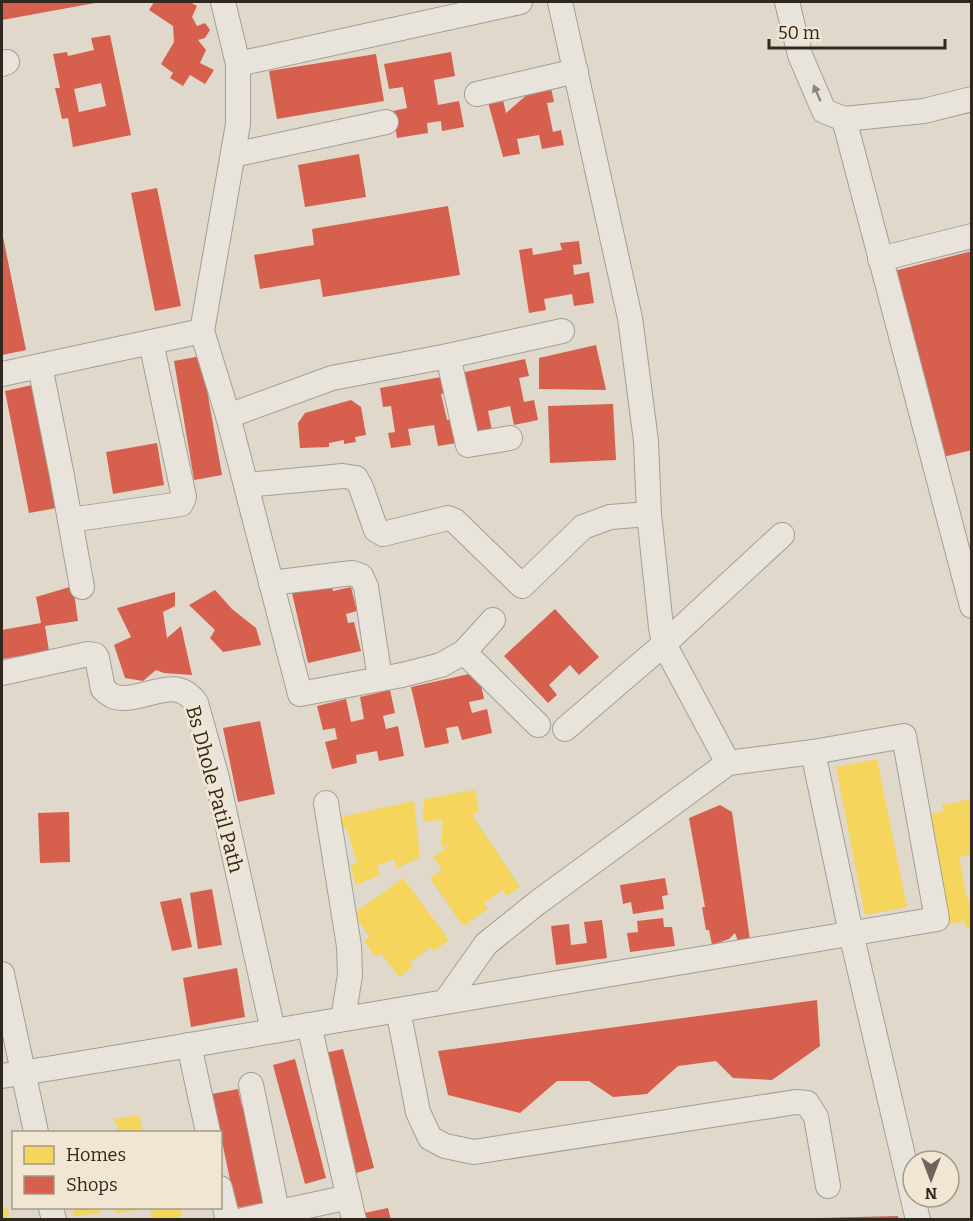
<svg xmlns="http://www.w3.org/2000/svg" width="973" height="1221" viewBox="0 0 973 1221" font-family="Bitter,serif">
<style>
.homes{fill:#f6d55c}
.shops{fill:#d6604d;fill-rule:evenodd}
.lines{fill:none;stroke-linecap:round;stroke-linejoin:round}
.minor-casing{stroke:#a49e94;stroke-width:26}
.minor{stroke:#e8e4db;stroke-width:24}
.oneway{fill:#8c867c}
.labels{text-anchor:middle;dominant-baseline:central;stroke-width:6;stroke-linejoin:round;paint-order:stroke}
.street-label{font-size:20px;fill:#30271e;stroke:#f0e6d1}
</style>
<rect width="100%" height="100%" fill="#dfd8cb"/>
<g class="homes">
<path d="M877 759 907 907 865 915 836 767Z"/>
<path d="M475 790 479 811 472 815 520 887 507 896 503 890 484 903 488 909 463 926 430 878 442 870 433 857 450 845 442 847V820L423 822 424 799Z"/>
<path d="M972 799V855L959 857 968 902 972 901V927L966 928 964 921 946 925 922 816 943 811 942 805Z"/>
<path d="M414 801 420 858 397 868 394 859 377 866 380 875 356 885 350 865 357 863 347 828 339 830 336 818Z"/>
<path d="M403 878 449 940 434 951 431 947 410 962 413 966 399 977 381 953 375 957 364 941 370 937 353 914Z"/>
<path d="M139 1115 143 1132H119L114 1119Z"/>
<path d="M8 1207 9 1220H2V1208Z"/>
<path d="M72 1208H100L101 1213 74 1216Z"/>
<path d="M115 1208H137V1210L116 1213Z"/>
<path d="M166 1208H180L182 1216 173 1220H153L150 1211Z"/>
</g>
<g class="shops">
<path d="M2 2H95V3L2 20Z"/>
<path d="M154 2H190L197 6 192 17 197 26 205 23 210 30 205 38 198 40 206 50 200 63 214 70 205 84 190 75 183 86 170 78 173 73 161 64 174 42 173 26 149 10Z"/>
<path d="M110 35 131 135 73 147 68 118 62 119 55 88H60L53 54 67 52 68 56 94 50 91 38ZM101 83 106 106 79 112 74 89Z"/>
<path d="M451 52 455 76 434 80 438 105 459 101 464 127 442 131 441 121 427 123 428 133 397 138 393 111 407 108 403 87 389 89 384 64Z"/>
<path d="M376 54 384 101 277 119 269 71Z"/>
<path d="M551 88 554 102 547 103 553 132 561 130 564 145 542 149 539 135 517 139 520 154 503 157 488 102 503 100 506 113 529 93Z"/>
<path d="M359 154 366 197 305 207 298 165Z"/>
<path d="M157 188 181 306 155 311 131 193Z"/>
<path d="M448 206 460 275 323 297 320 279 260 289 254 255 314 245 312 229Z"/>
<path d="M2 232 26 350 2 355Z"/>
<path d="M579 241 582 264 573 265 574 275 589 272 594 303 574 306 572 294 544 299 546 310 529 313 519 250 532 248 533 255 562 250 560 243Z"/>
<path d="M972 251V450L943 457 894 271Z"/>
<path d="M596 345 606 390 539 389V358Z"/>
<path d="M201 356 222 475 194 480 174 361Z"/>
<path d="M525 359 529 376 519 378 524 402 534 400 538 420 514 425 510 406 488 411 492 430 469 435 465 417 474 415 468 388 459 390 456 374Z"/>
<path d="M447 376 450 392 441 394 447 420 459 418 463 442 438 446 434 425 408 429 411 445 391 448 388 433 395 432 391 406 383 407 380 388Z"/>
<path d="M32 385 56 508 29 513 5 391Z"/>
<path d="M351 400 361 407 366 435 355 437 356 442 344 444V440L329 443V447L300 448 298 423 305 413Z"/>
<path d="M613 404 616 460 550 463 548 406Z"/>
<path d="M157 443 164 485 113 494 106 452Z"/>
<path d="M331 584 333 591 351 587 357 611 346 614 348 623 354 622 361 651 308 663 292 593Z"/>
<path d="M73 586 78 621 45 626 49 651 2 659V630L41 623 36 597Z"/>
<path d="M215 590 232 609 256 628 261 645 223 652 210 638 215 630 189 605Z"/>
<path d="M175 592V606L163 612 167 638 181 626 192 675 164 673 156 670 143 681 125 678 114 645 131 637 117 608Z"/>
<path d="M555 609 599 657 579 675 570 665 549 685 557 695 548 703 504 656Z"/>
<path d="M478 672 484 699 469 702 472 713 487 709 492 733 462 740 458 726 446 728 449 743 425 748 411 687Z"/>
<path d="M390 690 395 713 383 716 386 729 398 726 404 756 379 761 377 751 356 755 357 763 332 769 325 742 337 739 335 728 323 730 317 706 346 699 351 722 364 719 360 697Z"/>
<path d="M260 721 275 794 238 802 223 728Z"/>
<path d="M720 805 732 812 750 940 738 941 735 933 729 939 712 945 709 930H706L702 907H705L689 818Z"/>
<path d="M69 812 70 862 40 863 38 813Z"/>
<path d="M665 878 668 895 662 896 664 909 633 914 631 902 623 904 620 885Z"/>
<path d="M212 889 222 945 198 949 190 893Z"/>
<path d="M181 898 192 947 172 951 160 902Z"/>
<path d="M663 918 664 927H672L675 946 630 952 627 933 638 932 637 921Z"/>
<path d="M602 920 607 958 556 965 551 926 569 924 571 945 587 943 584 922Z"/>
<path d="M237 968 245 1017 191 1027 183 978Z"/>
<path d="M817 1000 820 1046 772 1080 733 1078 716 1061 678 1066 647 1094 613 1097 589 1081H557L520 1113 448 1095 438 1051Z"/>
<path d="M343 1049 374 1168 356 1173 325 1053Z"/>
<path d="M295 1059 326 1178 305 1184 273 1065Z"/>
<path d="M238 1089 242 1107 245 1106 266 1202 236 1208 212 1094Z"/>
<path d="M388 1208 391 1220H366L364 1213Z"/>
<path d="M898 1216 899 1220H817V1218Z"/>
</g>
<g class="lines">
<defs>
<g id="minor">
<path d="M223 2 238 64V124L202 331 228 416 300 694 402 675 441 665 464 652 493 620"/>
<path d="M560 2 630 318 646 441 649 514 661 627 664 644 728 763"/>
<path d="M787 2 800 55 824 111 844 119 924 111 972 99"/>
<path d="M2 64 7 62"/>
<path d="M238 64 520 2"/>
<path d="M477 94 576 71"/>
<path d="M844 119 972 606"/>
<path d="M233 155 386 122"/>
<path d="M880 259 972 236"/>
<path d="M448 356 468 445 510 438"/>
<path d="M40 366 62 476 82 587"/>
<path d="M2 374 202 331"/>
<path d="M228 416 332 378 448 356 562 331"/>
<path d="M246 485 343 476 356 478 361 487 376 530 383 534 448 518 455 521 522 586 583 527 610 517 649 514"/>
<path d="M70 520 181 504 184 497 151 342"/>
<path d="M271 583 352 573 361 576 366 587 380 679"/>
<path d="M464 652 538 725"/>
<path d="M2 673 88 654 95 655 97 658 103 689C107 692 111 696 115 697 143 704 174 672 196 703L217 778 273 1031"/>
<path d="M565 729 664 644 782 535"/>
<path d="M813 752 851 933 918 1220"/>
<path d="M326 803 349 946 350 975 343 1019"/>
<path d="M2 974 36 1132"/>
<path d="M398 1010 418 1112 430 1138 445 1146 474 1152 796 1102 807 1103 816 1117 828 1186"/>
<path d="M309 1025 354 1220"/>
<path d="M189 1045 208 1132"/>
<path d="M2 1076C93 1062 183 1046 274 1031 495 994 716 956 937 919L904 736 813 752 728 763 537 903 486 944 445 1002"/>
<path d="M251 1085 279 1220"/>
<path d="M220 1188 228 1220"/>
<path d="M51 1208 54 1220"/>
<path d="M243 1220 349 1197"/>
</g>
</defs>
<use href="#minor" class="minor-casing"/>
<use href="#minor" class="minor"/>
</g>
<defs><path id="oneway-solid" d="M-6-.8H1V-3.2L6.5 0L1 3.2V.8H-6Z" transform="scale(1.5)"/></defs>
<use class="oneway" href="#oneway-solid" transform="translate(817 93) rotate(-113)"/>
<g class="labels">
<g class="street-label">
<text transform="translate(215 789) rotate(75)">Bs Dhole Patil Path</text>
</g>
</g>
<rect width="973" height="1221" fill="none" stroke="#30271e" stroke-width="6"/>
<rect x="12" y="1131" width="210" height="78" fill="#f0e6d1" stroke="#a39a89" stroke-width="1.5"/>
<rect x="24" y="1146" width="30" height="18" fill="#f6d55c" stroke="#a39a89" stroke-width="1.5"/>
<text x="66" y="1161" font-size="18" fill="#30271e">Homes</text>
<rect x="24" y="1176" width="30" height="18" fill="#d6604d" stroke="#a39a89" stroke-width="1.5"/>
<text x="66" y="1191" font-size="18" fill="#30271e">Shops</text>
<g transform="translate(931 1179) rotate(180)"><circle r="28" fill="#f0e6d1" stroke="#a39a89" stroke-width="1.5"/>
<path d="M0-4.5L10 22L0 15L-10 22Z" fill="#6d655b"/>
<text y="-9" font-size="16" font-weight="bold" text-anchor="middle" fill="#30271e">N</text>
</g>
<path d="M769 39v9h176v-9" fill="none" stroke="#30271e" stroke-width="3"/>
<text x="778" y="39" font-size="18" fill="#30271e" stroke="#f0e6d1" stroke-width="4.5" paint-order="stroke">50 m</text>
</svg>
